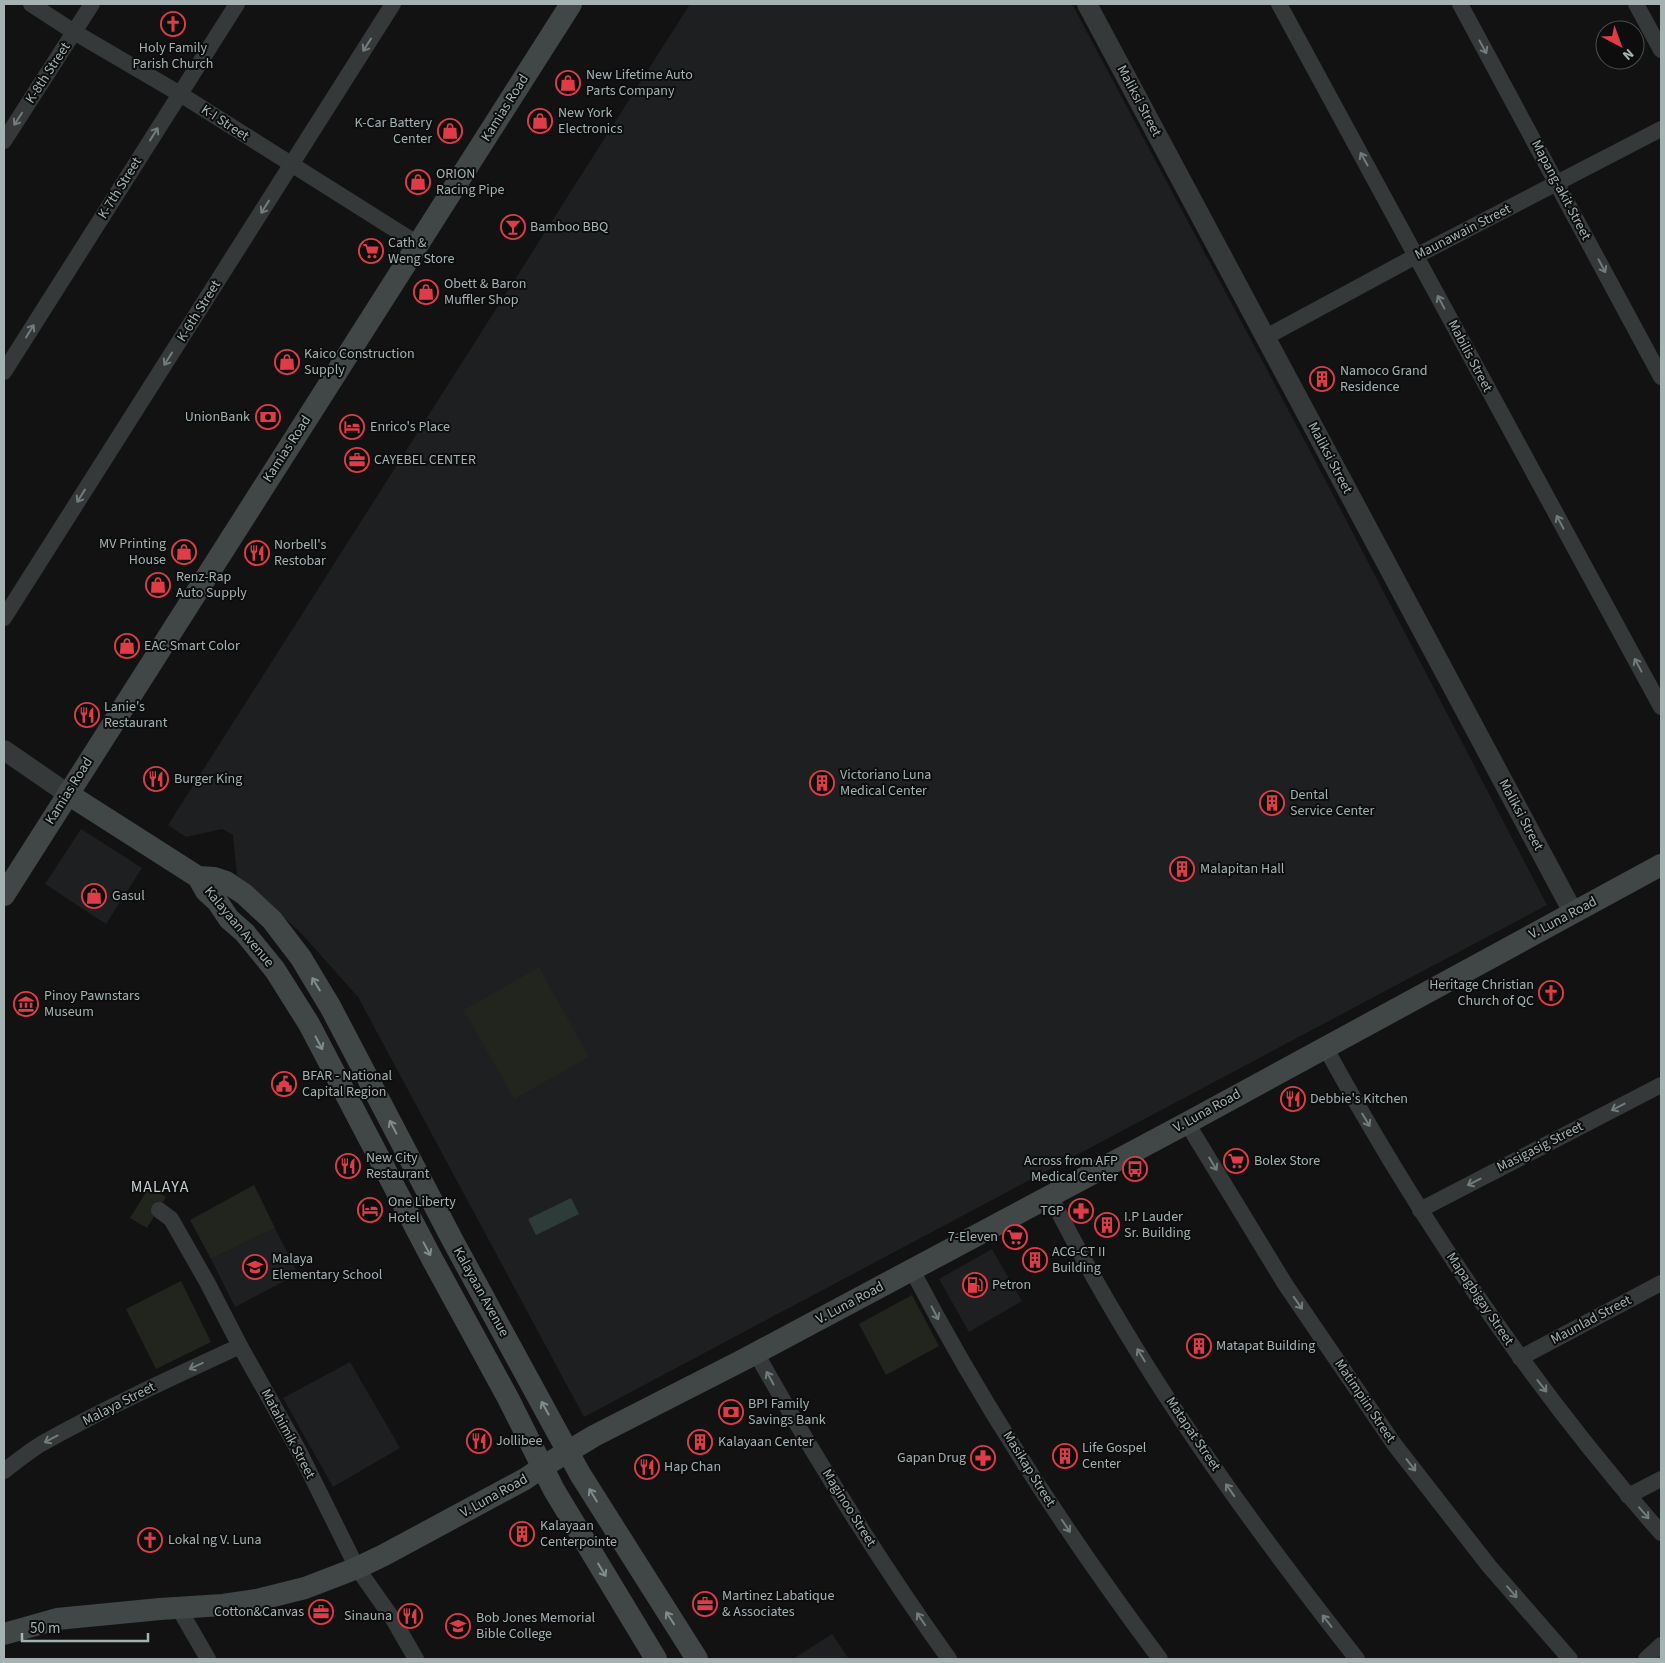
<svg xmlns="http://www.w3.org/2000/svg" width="1665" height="1663" viewBox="0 0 1665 1663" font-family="'Source Sans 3',sans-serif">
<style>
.built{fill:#1e1f20}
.green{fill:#22251e}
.water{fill:#2e3c39}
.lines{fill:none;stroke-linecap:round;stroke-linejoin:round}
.minor{stroke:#353939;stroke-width:16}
.tertiary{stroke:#353939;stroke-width:20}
.secondary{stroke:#414747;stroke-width:22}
.oneway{stroke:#727c7c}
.oneway2{stroke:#818d8d}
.labels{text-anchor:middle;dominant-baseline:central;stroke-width:4;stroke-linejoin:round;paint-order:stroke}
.poi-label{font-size:14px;fill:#a4b2b2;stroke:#0d0d0e;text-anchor:start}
.street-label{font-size:14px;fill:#a4b2b2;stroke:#0d0d0e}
.quarter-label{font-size:16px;letter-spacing:1px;fill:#c5cfcf;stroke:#0d0d0e}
</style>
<rect width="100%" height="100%" fill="#121213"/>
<g class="built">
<path d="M690 4H1072L1307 445 1547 905 584 1417 358 997 300 932 237 875 233 835 222 829 186 837 168 825Z"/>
<path d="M81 829 142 868 106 924 45 884Z"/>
<path d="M275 1228 298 1274 235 1307 211 1259Z"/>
<path d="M992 1249 1022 1301 969 1332 939 1279Z"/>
<path d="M350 1362 400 1448 333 1487 283 1398Z"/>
<path d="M832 1634 849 1659H793Z"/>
</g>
<g class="green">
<path d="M539 967 589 1057 514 1099 464 1010Z"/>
<path d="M254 1185 275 1228 211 1259 190 1220Z"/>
<path d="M149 1187 166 1197 147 1228 130 1218Z"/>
<path d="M181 1281 211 1342 156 1369 126 1309Z"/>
<path d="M912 1295 939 1346 886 1375 859 1324Z"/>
</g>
<path class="water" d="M571 1198 579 1214 536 1235 528 1219Z"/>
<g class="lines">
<g class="minor">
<path d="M31 4 74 32 180 94 418 244"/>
<path d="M1279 4 1661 707"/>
<path d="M1460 4 1661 377"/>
<path d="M1636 4 1661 50"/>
<path d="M4 141 92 4"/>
<path d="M1266 337 1416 256 1661 129"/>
<path d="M4 372 237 4"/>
<path d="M4 618 393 4"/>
<path d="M1325 1047C1420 1220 1530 1385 1661 1533"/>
<path d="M1187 1123 1285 1284 1394 1444 1489 1566 1570 1659"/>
<path d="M1050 1196C1064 1222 1078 1249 1093 1276 1169 1411 1261 1537 1357 1659"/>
<path d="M159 1210 171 1219 207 1282 240 1346 300 1453 357 1568 393 1619 416 1659"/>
<path d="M1420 1210 1661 1085"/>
<path d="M912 1270C983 1406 1068 1536 1160 1659"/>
<path d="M756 1353C815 1458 879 1561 949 1659"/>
<path d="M1520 1358 1661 1283"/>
<path d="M4 1471C16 1462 28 1452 41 1444 105 1408 173 1377 240 1346"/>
<path d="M1628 1496 1661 1479"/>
<path d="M178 1607 208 1659"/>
<path d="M1646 1659 1661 1645"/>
</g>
<g class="tertiary">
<path d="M1087 4 1573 912"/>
<path d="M4 750 68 794"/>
</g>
<g class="secondary">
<path d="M68 794 198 877 206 891 217 901 229 919 245 933 275 970 309 1024 431 1257 508 1398 554 1490 656 1659"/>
<path d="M198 877 214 878 226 882 244 894 272 920 301 958 331 1008 454 1243 580 1474 697 1659"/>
<path d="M4 895 571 4"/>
<path d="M4 1634 57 1619 160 1609 223 1605 257 1600 305 1588 357 1568 384 1555 525 1479 544 1466 594 1436 743 1360 1187 1123 1661 865"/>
</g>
</g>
<defs><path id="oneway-shaft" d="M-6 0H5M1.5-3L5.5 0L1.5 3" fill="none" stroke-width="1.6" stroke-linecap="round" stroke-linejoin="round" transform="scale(1.25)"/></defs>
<g class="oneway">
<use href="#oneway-shaft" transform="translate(367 45) rotate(122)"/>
<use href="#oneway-shaft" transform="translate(1483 47) rotate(61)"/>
<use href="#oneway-shaft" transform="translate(18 119) rotate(123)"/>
<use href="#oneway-shaft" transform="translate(154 134) rotate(-58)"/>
<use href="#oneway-shaft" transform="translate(1364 159) rotate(-119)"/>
<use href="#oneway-shaft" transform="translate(265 207) rotate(122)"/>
<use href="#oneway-shaft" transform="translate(1602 266) rotate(62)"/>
<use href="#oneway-shaft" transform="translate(1441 302) rotate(-118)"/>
<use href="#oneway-shaft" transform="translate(30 331) rotate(-58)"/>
<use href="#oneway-shaft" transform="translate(168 359) rotate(122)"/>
<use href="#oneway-shaft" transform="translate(81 496) rotate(122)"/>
<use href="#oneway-shaft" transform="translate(1560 522) rotate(-118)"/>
<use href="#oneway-shaft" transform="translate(1638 665) rotate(-118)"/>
<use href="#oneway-shaft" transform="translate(1618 1107) rotate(153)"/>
<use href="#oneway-shaft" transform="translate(1366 1120) rotate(59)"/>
<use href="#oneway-shaft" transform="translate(1213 1164) rotate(59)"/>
<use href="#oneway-shaft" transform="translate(1474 1182) rotate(153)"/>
<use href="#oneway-shaft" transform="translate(1298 1303) rotate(55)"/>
<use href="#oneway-shaft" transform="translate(935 1313) rotate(62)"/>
<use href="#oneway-shaft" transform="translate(1141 1355) rotate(-121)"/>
<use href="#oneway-shaft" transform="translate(196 1366) rotate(155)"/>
<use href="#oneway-shaft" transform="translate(770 1378) rotate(-119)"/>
<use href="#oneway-shaft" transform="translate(1542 1386) rotate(52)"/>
<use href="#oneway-shaft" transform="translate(51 1439) rotate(152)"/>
<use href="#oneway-shaft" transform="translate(1411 1465) rotate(52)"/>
<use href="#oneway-shaft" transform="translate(1230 1490) rotate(-125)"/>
<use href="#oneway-shaft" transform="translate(1644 1513) rotate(49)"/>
<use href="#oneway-shaft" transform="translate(1066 1526) rotate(56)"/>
<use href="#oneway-shaft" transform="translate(1512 1592) rotate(49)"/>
<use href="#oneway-shaft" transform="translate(921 1619) rotate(-124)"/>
<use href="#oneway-shaft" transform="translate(1327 1621) rotate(-128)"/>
</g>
<g class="oneway2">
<use href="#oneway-shaft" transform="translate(316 984) rotate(-121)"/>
<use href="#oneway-shaft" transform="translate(319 1043) rotate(62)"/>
<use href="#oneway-shaft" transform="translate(393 1127) rotate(-118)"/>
<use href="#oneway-shaft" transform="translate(427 1249) rotate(62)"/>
<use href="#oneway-shaft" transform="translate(545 1408) rotate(-119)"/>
<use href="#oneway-shaft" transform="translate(593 1495) rotate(-121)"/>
<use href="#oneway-shaft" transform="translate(602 1570) rotate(59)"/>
<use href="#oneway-shaft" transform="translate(670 1618) rotate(-123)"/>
</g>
<defs>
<symbol id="church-ring" viewBox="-11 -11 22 22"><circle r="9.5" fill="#0d0d0e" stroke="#e03c47" stroke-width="1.5"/><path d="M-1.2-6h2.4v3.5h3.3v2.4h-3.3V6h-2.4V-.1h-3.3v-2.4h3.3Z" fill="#e03c47"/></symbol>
<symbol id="shop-ring" viewBox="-11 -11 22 22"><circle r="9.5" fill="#0d0d0e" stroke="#e03c47" stroke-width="1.5"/><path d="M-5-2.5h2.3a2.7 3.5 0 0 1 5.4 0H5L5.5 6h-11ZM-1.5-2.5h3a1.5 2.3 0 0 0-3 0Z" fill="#e03c47"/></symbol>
<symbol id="bar-ring" viewBox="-11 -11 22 22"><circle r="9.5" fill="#0d0d0e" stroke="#e03c47" stroke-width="1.5"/><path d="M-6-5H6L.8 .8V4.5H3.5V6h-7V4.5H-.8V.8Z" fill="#e03c47"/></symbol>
<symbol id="supermarket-ring" viewBox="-11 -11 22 22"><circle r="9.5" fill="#0d0d0e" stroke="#e03c47" stroke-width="1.5"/><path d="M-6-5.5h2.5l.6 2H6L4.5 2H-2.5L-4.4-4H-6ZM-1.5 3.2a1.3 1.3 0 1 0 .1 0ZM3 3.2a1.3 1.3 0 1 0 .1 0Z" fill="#e03c47"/></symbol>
<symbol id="building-ring" viewBox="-11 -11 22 22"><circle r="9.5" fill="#0d0d0e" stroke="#e03c47" stroke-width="1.5"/><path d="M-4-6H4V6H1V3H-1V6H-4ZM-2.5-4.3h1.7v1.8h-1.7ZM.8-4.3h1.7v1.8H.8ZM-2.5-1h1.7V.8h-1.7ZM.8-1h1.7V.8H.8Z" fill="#e03c47"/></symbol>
<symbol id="bank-ring" viewBox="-11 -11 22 22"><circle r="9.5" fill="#0d0d0e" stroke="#e03c47" stroke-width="1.5"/><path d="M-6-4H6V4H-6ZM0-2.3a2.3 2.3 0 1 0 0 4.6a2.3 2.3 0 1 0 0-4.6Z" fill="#e03c47"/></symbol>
<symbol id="hotel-ring" viewBox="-11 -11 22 22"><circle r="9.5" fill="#0d0d0e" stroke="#e03c47" stroke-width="1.5"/><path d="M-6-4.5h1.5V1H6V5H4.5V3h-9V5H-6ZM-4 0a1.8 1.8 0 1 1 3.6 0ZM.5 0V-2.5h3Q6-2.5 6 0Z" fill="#e03c47"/></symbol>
<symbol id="office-ring" viewBox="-11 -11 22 22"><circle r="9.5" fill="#0d0d0e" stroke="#e03c47" stroke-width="1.5"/><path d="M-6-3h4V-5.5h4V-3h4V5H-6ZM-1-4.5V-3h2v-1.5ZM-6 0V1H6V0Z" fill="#e03c47"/></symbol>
<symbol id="restaurant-ring" viewBox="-11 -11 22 22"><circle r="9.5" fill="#0d0d0e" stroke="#e03c47" stroke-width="1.5"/><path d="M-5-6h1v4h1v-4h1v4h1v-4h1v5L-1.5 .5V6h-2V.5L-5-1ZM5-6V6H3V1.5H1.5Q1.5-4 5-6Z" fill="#e03c47"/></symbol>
<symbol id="museum-ring" viewBox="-11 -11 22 22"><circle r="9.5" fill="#0d0d0e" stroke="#e03c47" stroke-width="1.5"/><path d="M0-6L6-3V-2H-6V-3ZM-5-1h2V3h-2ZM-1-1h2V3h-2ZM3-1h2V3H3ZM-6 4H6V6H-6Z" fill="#e03c47"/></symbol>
<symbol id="civic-ring" viewBox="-11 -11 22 22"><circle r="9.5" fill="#0d0d0e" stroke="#e03c47" stroke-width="1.5"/><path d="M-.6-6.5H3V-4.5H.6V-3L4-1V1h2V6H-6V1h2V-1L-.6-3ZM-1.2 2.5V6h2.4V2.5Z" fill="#e03c47"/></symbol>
<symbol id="bus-ring" viewBox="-11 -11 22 22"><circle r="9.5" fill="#0d0d0e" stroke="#e03c47" stroke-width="1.5"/><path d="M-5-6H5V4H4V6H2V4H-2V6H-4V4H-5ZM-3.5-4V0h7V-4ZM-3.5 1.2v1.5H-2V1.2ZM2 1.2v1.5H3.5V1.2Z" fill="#e03c47"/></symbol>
<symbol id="pharmacy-ring" viewBox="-11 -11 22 22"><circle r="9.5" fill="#0d0d0e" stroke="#e03c47" stroke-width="1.5"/><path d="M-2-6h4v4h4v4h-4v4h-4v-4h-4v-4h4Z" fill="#e03c47"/></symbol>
<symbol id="school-ring" viewBox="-11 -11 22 22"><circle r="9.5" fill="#0d0d0e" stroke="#e03c47" stroke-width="1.5"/><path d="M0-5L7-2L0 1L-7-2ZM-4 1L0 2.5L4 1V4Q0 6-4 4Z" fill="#e03c47"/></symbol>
<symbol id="fuel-ring" viewBox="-11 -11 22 22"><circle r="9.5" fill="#0d0d0e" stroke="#e03c47" stroke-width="1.5"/><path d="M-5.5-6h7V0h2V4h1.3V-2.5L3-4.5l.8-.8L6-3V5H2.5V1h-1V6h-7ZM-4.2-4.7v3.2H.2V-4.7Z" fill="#e03c47"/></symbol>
<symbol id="university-ring" viewBox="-11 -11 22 22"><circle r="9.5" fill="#0d0d0e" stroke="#e03c47" stroke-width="1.5"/><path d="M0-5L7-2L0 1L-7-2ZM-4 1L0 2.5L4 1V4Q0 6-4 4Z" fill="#e03c47"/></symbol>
</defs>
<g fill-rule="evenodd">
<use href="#church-ring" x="159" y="10" width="28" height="28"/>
<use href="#shop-ring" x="554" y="69" width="28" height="28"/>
<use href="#shop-ring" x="526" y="107" width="28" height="28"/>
<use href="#shop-ring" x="436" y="117" width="28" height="28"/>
<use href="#shop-ring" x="404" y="168" width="28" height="28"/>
<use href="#bar-ring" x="499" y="213" width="28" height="28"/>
<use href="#supermarket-ring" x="357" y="237" width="28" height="28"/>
<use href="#shop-ring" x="412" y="278" width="28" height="28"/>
<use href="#shop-ring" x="273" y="348" width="28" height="28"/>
<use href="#building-ring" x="1308" y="365" width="28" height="28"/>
<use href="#bank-ring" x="254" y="403" width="28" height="28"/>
<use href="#hotel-ring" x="338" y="413" width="28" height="28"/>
<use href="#office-ring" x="343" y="446" width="28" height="28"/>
<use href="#shop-ring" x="170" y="538" width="28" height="28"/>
<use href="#restaurant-ring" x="243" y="539" width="28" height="28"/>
<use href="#shop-ring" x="144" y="571" width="28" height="28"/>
<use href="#shop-ring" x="113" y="632" width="28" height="28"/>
<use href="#restaurant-ring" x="73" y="701" width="28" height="28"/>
<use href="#restaurant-ring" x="142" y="765" width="28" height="28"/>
<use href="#building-ring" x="808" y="769" width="28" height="28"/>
<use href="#building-ring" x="1258" y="789" width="28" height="28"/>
<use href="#building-ring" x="1168" y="855" width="28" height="28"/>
<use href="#shop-ring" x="80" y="882" width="28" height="28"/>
<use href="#church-ring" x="1537" y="979" width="28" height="28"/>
<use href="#museum-ring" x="12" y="990" width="28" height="28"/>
<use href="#civic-ring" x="270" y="1070" width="28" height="28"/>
<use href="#restaurant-ring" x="1279" y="1085" width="28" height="28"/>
<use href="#supermarket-ring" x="1222" y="1147" width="28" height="28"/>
<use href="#restaurant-ring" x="334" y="1152" width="28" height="28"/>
<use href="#bus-ring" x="1121" y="1155" width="28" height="28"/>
<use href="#hotel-ring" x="356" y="1196" width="28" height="28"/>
<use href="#pharmacy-ring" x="1067" y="1197" width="28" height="28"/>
<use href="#building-ring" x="1093" y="1211" width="28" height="28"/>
<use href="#supermarket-ring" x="1001" y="1223" width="28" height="28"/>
<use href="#building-ring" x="1021" y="1246" width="28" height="28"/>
<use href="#school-ring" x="241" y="1253" width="28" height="28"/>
<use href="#fuel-ring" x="961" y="1271" width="28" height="28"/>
<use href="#building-ring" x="1185" y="1332" width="28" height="28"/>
<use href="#bank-ring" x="717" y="1398" width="28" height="28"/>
<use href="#restaurant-ring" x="465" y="1427" width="28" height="28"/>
<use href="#building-ring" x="686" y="1428" width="28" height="28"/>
<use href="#building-ring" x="1051" y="1442" width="28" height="28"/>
<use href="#pharmacy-ring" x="969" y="1444" width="28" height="28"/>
<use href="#restaurant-ring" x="633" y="1453" width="28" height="28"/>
<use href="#building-ring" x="508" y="1520" width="28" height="28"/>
<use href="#church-ring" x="136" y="1526" width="28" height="28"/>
<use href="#office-ring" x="691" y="1590" width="28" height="28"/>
<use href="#office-ring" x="307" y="1598" width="28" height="28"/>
<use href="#restaurant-ring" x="396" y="1602" width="28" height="28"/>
<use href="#university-ring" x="444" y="1612" width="28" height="28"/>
</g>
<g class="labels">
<g class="poi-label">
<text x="173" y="48" text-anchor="middle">Holy Family<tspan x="173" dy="16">Parish Church</tspan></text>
<text x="586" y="75">New Lifetime Auto<tspan x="586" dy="16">Parts Company</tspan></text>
<text x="558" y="113">New York<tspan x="558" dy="16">Electronics</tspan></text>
<text x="432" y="123" text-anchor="end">K-Car Battery<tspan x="432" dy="16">Center</tspan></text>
<text x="436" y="174">ORION<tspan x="436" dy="16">Racing Pipe</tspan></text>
<text x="530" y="227">Bamboo BBQ</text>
<text x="388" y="243">Cath &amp;<tspan x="388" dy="16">Weng Store</tspan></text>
<text x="444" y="284">Obett &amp; Baron<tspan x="444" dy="16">Muffler Shop</tspan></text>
<text x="304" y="354">Kaico Construction<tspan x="304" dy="16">Supply</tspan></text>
<text x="1340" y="371">Namoco Grand<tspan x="1340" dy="16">Residence</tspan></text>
<text x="250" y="417" text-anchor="end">UnionBank</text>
<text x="370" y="427">Enrico's Place</text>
<text x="374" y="460">CAYEBEL CENTER</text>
<text x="166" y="544" text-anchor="end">MV Printing<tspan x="166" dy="16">House</tspan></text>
<text x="274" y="545">Norbell's<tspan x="274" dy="16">Restobar</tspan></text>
<text x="176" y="577">Renz-Rap<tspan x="176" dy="16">Auto Supply</tspan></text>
<text x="144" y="646">EAC Smart Color</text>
<text x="104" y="707">Lanie's<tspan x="104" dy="16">Restaurant</tspan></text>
<text x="840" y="775">Victoriano Luna<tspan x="840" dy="16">Medical Center</tspan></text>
<text x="174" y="779">Burger King</text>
<text x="1290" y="795">Dental<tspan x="1290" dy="16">Service Center</tspan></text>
<text x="1200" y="869">Malapitan Hall</text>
<text x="112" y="896">Gasul</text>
<text x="1534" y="985" text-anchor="end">Heritage Christian<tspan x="1534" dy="16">Church of QC</tspan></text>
<text x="44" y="996">Pinoy Pawnstars<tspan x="44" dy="16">Museum</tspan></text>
<text x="302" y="1076">BFAR - National<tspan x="302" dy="16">Capital Region</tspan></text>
<text x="1310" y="1099">Debbie's Kitchen</text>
<text x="366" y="1158">New City<tspan x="366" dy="16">Restaurant</tspan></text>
<text x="1118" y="1161" text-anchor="end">Across from AFP<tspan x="1118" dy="16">Medical Center</tspan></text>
<text x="1254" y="1161">Bolex Store</text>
<text x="388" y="1202">One Liberty<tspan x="388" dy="16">Hotel</tspan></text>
<text x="1064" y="1211" text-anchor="end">TGP</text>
<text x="1124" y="1217">I.P Lauder<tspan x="1124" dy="16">Sr. Building</tspan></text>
<text x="998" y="1237" text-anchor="end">7-Eleven</text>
<text x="1052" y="1252">ACG-CT II<tspan x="1052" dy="16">Building</tspan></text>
<text x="272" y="1259">Malaya<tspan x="272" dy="16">Elementary School</tspan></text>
<text x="992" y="1285">Petron</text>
<text x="1216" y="1346">Matapat Building</text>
<text x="748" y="1404">BPI Family<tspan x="748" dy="16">Savings Bank</tspan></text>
<text x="496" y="1441">Jollibee</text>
<text x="718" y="1442">Kalayaan Center</text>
<text x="1082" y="1448">Life Gospel<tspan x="1082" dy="16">Center</tspan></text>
<text x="966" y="1458" text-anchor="end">Gapan Drug</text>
<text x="664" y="1467">Hap Chan</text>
<text x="540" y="1526">Kalayaan<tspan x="540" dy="16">Centerpointe</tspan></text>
<text x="168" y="1540">Lokal ng V. Luna</text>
<text x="722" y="1596">Martinez Labatique<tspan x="722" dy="16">&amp; Associates</tspan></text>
<text x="304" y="1612" text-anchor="end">Cotton&amp;Canvas</text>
<text x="392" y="1616" text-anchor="end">Sinauna</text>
<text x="476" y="1618">Bob Jones Memorial<tspan x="476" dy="16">Bible College</tspan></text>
</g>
<g class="street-label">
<text transform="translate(48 73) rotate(-57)">K-8th Street</text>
<text transform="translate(1139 101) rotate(62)">Maliksi Street</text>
<text transform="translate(505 108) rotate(-58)">Kamias Road</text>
<text transform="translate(225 123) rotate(33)">K-I Street</text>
<text transform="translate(120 188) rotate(-58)">K-7th Street</text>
<text transform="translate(1561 190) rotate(62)">Mapang-akit Street</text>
<text transform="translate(1463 232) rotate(-27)">Maunawain Street</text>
<text transform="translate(199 311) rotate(-58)">K-6th Street</text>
<text transform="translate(1470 356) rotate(62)">Mabilis Street</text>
<text transform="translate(287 449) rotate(-57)">Kamias Road</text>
<text transform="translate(1330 458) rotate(62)">Maliksi Street</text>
<text transform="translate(69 791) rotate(-58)">Kamias Road</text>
<text transform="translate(1521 815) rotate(62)">Maliksi Street</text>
<text transform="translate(1563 918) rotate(-28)">V. Luna Road</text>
<text transform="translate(239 927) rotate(50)">Kalayaan Avenue</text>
<text transform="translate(1207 1111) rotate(-29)">V. Luna Road</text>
<text transform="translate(1540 1147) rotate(-27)">Masigasig Street</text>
<text transform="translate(481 1292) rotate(61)">Kalayaan Avenue</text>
<text transform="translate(1480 1299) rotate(56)">Mapagbigay Street</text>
<text transform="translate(850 1303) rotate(-28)">V. Luna Road</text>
<text transform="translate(1591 1320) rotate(-28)">Maunlad Street</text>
<text transform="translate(1365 1401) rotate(56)">Matimpiin Street</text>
<text transform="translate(119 1404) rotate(-27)">Malaya Street</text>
<text transform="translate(288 1434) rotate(62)">Matahimik Street</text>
<text transform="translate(1193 1434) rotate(56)">Matapat Street</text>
<text transform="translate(1029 1469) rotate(58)">Masikap Street</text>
<text transform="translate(494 1496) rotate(-29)">V. Luna Road</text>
<text transform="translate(849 1508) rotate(58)">Maginoo Street</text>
</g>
<g class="quarter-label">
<text x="160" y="1187">MALAYA</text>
</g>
</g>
<rect width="1665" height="1663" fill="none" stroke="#a4b2b2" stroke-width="10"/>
<g transform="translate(1620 45) rotate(139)"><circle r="24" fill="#0d0d0e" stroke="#494f50"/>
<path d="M0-4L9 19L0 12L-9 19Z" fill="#e03c47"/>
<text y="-8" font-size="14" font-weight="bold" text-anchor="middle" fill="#a4b2b2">N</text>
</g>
<path d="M22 1633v8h126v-8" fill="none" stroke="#a4b2b2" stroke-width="2.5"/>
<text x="30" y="1633" font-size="15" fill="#a4b2b2" stroke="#0d0d0e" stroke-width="4" paint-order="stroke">50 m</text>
</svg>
